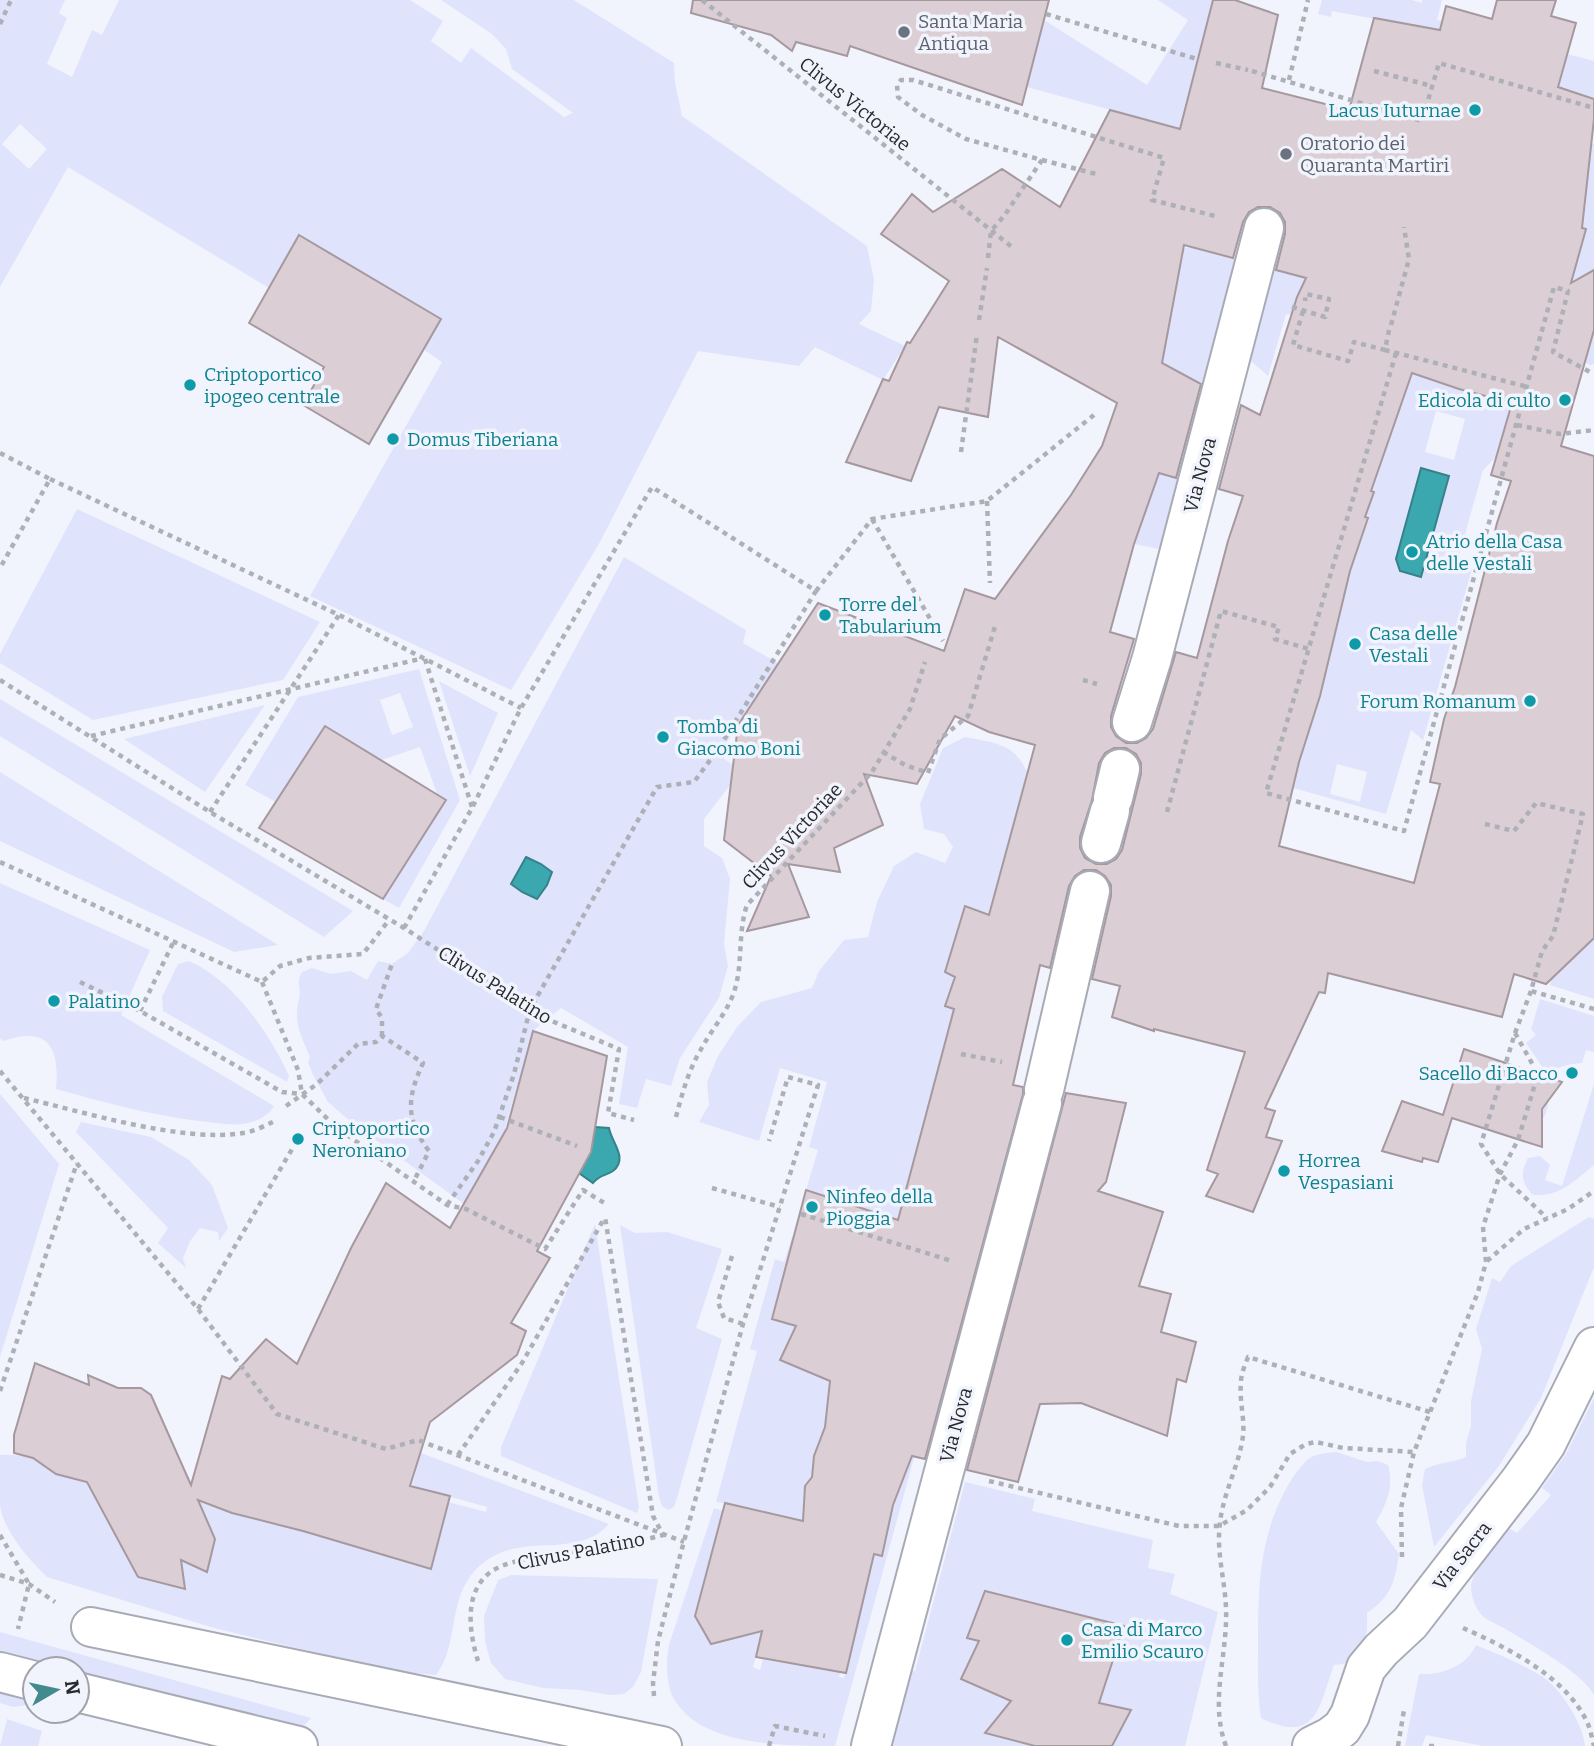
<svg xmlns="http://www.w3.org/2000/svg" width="1594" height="1746" viewBox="0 0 1594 1746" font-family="Bitter,serif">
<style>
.green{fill:#dfe3fc;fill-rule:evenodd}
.water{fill:#3ba7af;stroke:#368288;stroke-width:2}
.building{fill:#dbced4;stroke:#a5989e;stroke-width:2;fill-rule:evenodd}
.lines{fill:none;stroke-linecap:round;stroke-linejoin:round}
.street-casing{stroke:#a8abb6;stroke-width:42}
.path{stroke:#aeb0b7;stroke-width:4.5;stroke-dasharray:5 5;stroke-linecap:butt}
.street{stroke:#fff;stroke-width:38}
.worship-dot{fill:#6b7280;stroke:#f2f4fd;stroke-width:2.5}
.culture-dot{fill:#0f9aa8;stroke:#f2f4fd;stroke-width:2.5}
.labels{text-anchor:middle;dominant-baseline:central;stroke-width:7;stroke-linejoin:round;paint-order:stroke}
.worship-label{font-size:19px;fill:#5b616d;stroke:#f2f4fd;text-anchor:start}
.street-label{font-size:19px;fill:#292a2e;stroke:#f2f4fd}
.culture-label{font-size:19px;fill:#0d838f;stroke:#f2f4fd;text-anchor:start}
</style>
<rect width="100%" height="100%" fill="#f2f4fd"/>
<g class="green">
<path d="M0 0H65L59 13 67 18 47 64 72 77 92 30 102 35 119 0H410L443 21 431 41 461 63 471 48 564 117 573 113 512 69 506 49 492 34 441 0H574L674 63 675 82 682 116 867 246 874 280 871 311 859 324 905 346 883 380 815 347 799 366 698 351 600 542 511 690 310 596 442 362 423 349 441 319 299 236 269 288 68 167 0 287ZM20 124 47 149 29 169 2 144Z"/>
<path d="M1158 0H1213L1180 129 1027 87 1044 20 1147 85 1188 20Z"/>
<path d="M1322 0H1412L1421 3 1423 0H1442L1437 20 1594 61V99L1506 69 1375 19 1332 11 1331 17 1318 14Z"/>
<path d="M1587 141 1594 144V364L1590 365 1561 348 1550 282 1583 239 1585 229 1567 227 1571 207 1585 209 1586 205 1571 202 1575 182 1587 184 1588 177 1584 176Z"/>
<path d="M1144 208 1245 233 1164 550 1134 544 1142 458 1168 475 1176 478 1183 454 1175 451 1178 436 1188 438 1192 423 1184 419 1189 399 1198 403 1203 385 1161 364 1136 255 1229 242 1226 256 1235 259 1239 242 1237 231Z"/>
<path d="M1276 226 1316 238 1294 315 1286 314 1268 376 1241 352Z"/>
<path d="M1401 362 1519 397 1503 460 1495 458 1483 470 1456 566 1472 569 1423 740 1411 730 1386 814 1286 786ZM1436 411 1465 419 1454 460 1425 452ZM1421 468 1449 475 1421 577 1400 571ZM1337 764 1367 772 1360 802 1330 794Z"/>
<path d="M77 509 320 622 283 680 93 720 0 663V654Z"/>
<path d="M624 557 746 630 743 643 778 663 719 755 733 765 731 784 704 819V846L722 858 730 879 724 944 728 966 719 998 680 1058 671 1086 646 1079 637 1108 619 1104 628 1047 561 1008 533 1031 503 1135 464 1204 351 1122 328 1102 313 1075 308 1062 310 1057C301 1036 293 1022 299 999 302 988 295 984 302 972L312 968 331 974 351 971 367 980 378 961 392 964 408 953 424 931Z"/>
<path d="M419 669 460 800 399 908 383 899 442 807 420 747 379 761 276 802 245 785 298 697ZM400 693 413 727 392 735 380 700Z"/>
<path d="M439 681 498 713 470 776Z"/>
<path d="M0 699 353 911 324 937 0 736Z"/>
<path d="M265 705 205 792 124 739Z"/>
<path d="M965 737C993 743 1014 742 1027 772L989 915 967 907 964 911 945 972 966 983 946 1006 958 1011 898 1220 806 1190 818 1150 809 1147 827 1082 780 1068 759 1141 699 1122 709 1105 707 1082 718 1056 737 1027 761 1002 812 988 819 971 844 940 868 937 877 902 894 866 916 852 945 863 953 847 944 834 924 829 920 804 943 748Z"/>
<path d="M0 772 278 945 234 952 0 841Z"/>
<path d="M0 883 150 950 121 1015 274 1106C268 1117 255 1122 242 1124 228 1126 213 1122 199 1121 150 1115 103 1102 56 1089 60 1046 47 1026 3 1041L0 1038Z"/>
<path d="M1594 912V999L1550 985 1554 966Z"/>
<path d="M189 961C233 980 270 1034 289 1076L287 1082 163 1011 162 997 178 964Z"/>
<path d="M1540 999 1594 1016V1052L1586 1050 1582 1063C1566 1064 1556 1067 1544 1077 1552 1102 1550 1117 1529 1133L1532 1145 1514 1138 1535 1073 1544 1076 1543 1068 1526 1043 1536 1035 1531 1029Z"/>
<path d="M1594 1084V1165C1574 1181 1560 1197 1533 1195 1521 1182 1520 1174 1528 1158L1540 1156 1550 1165 1545 1180 1562 1186Z"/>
<path d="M0 1094 59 1164 0 1357Z"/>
<path d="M81 1122 151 1137 189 1160 212 1185 228 1228 219 1241 218 1232 200 1228 190 1241 183 1258 186 1268 158 1243 168 1228 76 1132Z"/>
<path d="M1589 1217 1594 1219V1267L1541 1398 1499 1466 1434 1547 1422 1485 1425 1469C1439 1462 1452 1463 1466 1457V1443L1471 1426V1401L1482 1349 1476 1329 1492 1278 1500 1282 1511 1266Z"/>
<path d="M595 1224 639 1507 637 1513 501 1456V1447Z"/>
<path d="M620 1225 635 1233 667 1232 722 1249 696 1328 722 1339 677 1498 674 1507 668 1510 662 1506 659 1497Z"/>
<path d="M792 1237 867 1258 870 1262 872 1277 879 1280 883 1266 950 1290 944 1317 938 1316 935 1322 942 1324 937 1344 925 1343 882 1329 887 1316 902 1320 906 1313 892 1310 880 1295 873 1294V1306L859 1302 857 1308 876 1315 873 1328 852 1322 849 1329 865 1335 862 1347 868 1349 872 1338 942 1356 835 1746C781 1746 694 1746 671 1693 666 1677 666 1661 669 1645L714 1508 753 1521 749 1533 775 1544 770 1557 767 1581 775 1583 753 1667 760 1670 785 1586 816 1596 798 1665 807 1666 824 1598 853 1605 850 1616 856 1617 839 1677 844 1678 860 1614 855 1611 857 1601 774 1577 779 1541 762 1533 764 1525 882 1556 886 1536 877 1534 875 1543 810 1524 812 1509 819 1487 893 1506 898 1493 824 1473C825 1467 824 1458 826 1451 834 1429 881 1448 898 1452L903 1442 837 1425 839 1401 845 1387 908 1406 907 1414 918 1418 924 1399 783 1353 781 1359 785 1363 792 1362 800 1369 832 1382 825 1427 814 1456 811 1477 805 1486V1507L802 1521 790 1523 767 1518V1513L755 1510 753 1515 725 1508V1503L716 1502 757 1351 750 1349 775 1259 784 1262ZM792 1271 802 1275 806 1283 829 1289 830 1297C817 1302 797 1293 786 1284L776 1314 800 1320 805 1310 823 1315V1319L811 1317 805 1329 772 1319 783 1277ZM729 1572 737 1574 728 1615 718 1642 712 1644Z"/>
<path d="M1594 1398V1695C1583 1673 1529 1643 1507 1630 1499 1625 1485 1620 1480 1613 1475 1607 1471 1595 1471 1587 1471 1572 1498 1541 1507 1527L1517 1533 1551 1495 1542 1488 1566 1454Z"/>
<path d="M206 1435 235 1485 431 1569 448 1502 486 1512 487 1507 412 1486 421 1453 609 1524C579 1558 529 1535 492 1557 442 1586 463 1642 436 1675L392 1671 214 1628 47 1577C29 1560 3 1530 0 1505 0 1489 0 1471 0 1455 36 1453 55 1471 87 1482 120 1494 153 1503 186 1513L208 1443 204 1438Z"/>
<path d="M1336 1452 1367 1462 1378 1461 1388 1465C1394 1486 1387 1503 1376 1522L1399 1554C1395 1582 1391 1597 1367 1613 1368 1639 1366 1664 1334 1665 1319 1706 1317 1746 1261 1718 1257 1693 1258 1669 1258 1643 1258 1588 1259 1537 1287 1487 1293 1477 1301 1464 1310 1458 1318 1453 1328 1453 1336 1452Z"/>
<path d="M965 1482 1035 1499 1032 1511 1153 1540 1148 1568 1175 1574 1170 1594 1218 1612 1185 1746H886L905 1669 915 1671Z"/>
<path d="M511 1575 658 1579 641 1672 633 1687 624 1694 610 1695 580 1690 543 1688 505 1679 491 1663 485 1642 484 1616 498 1580Z"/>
<path d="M0 1632 311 1718 301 1729 77 1689V1669H35V1704L13 1707 0 1703Z"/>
<path d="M1476 1645C1497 1654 1520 1663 1540 1675 1560 1687 1583 1723 1585 1746H1483L1426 1735 1422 1746H1405L1419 1674C1442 1675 1466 1667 1476 1645Z"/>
<path d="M7 1719 42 1731 38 1746H0Z"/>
</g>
<g class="water">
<path d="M1421 468 1449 476 1421 577 1400 571 1396 559Z"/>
<path d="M526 857 541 864 552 872 547 885 537 899 522 892 511 884Z"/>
<path d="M595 1127 609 1128C611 1142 629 1158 613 1171 605 1176 599 1175 593 1183L579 1173Z"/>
</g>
<g class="building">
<path d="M693 0H1049L1022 105 850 46 847 56 796 42 792 51 771 35 691 13Z"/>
<path d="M1213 0H1235L1278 15 1262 88 1349 110 1374 18 1440 30 1446 6 1492 19 1497 0H1556L1551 16 1576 23 1558 87 1594 99V119L1582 228 1586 229 1571 283 1594 270V330L1561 446 1594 456V938L1546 984 1514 974 1502 1017 1328 973 1325 993 1319 992 1265 1108 1275 1111 1266 1137 1282 1141 1253 1212 1206 1196 1218 1174 1207 1170 1245 1052 1154 1029V1031L1112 1017 1120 986 1092 979 1111 896V885L1105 876 1096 870H1084L1075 876 1069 886 1050 968 1040 965 1013 1085 1023 1087V1094L925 1459 912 1456 893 1505 882 1556 874 1554 846 1673 756 1657 762 1631 711 1644 695 1616 725 1503 803 1521 805 1486 812 1477 814 1456 825 1427 830 1381 780 1360 796 1326 772 1319 806 1190 898 1220 954 1009 945 1006 955 977 945 972 965 906 989 915 1035 745 989 732 955 716 917 784 864 774 883 825 834 848 840 872 788 864 809 917 747 931 771 876 724 840 738 725 818 603 944 651 965 589 995 599 1071 495 1102 446 1117 403 998 337 988 417 939 407 911 481 846 462 883 379 889 381 907 342 910 343 949 281 881 234 912 194 933 212 1002 169 1060 207 1110 110 1180 129ZM1258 207H1270L1280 213 1285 222V234L1276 270 1306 278 1297 297 1260 415 1241 405 1219 489 1243 496 1228 541 1197 658 1176 652 1153 729 1146 738 1137 743H1126L1116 736 1111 727V716L1134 639 1110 632 1134 544 1159 473 1176 478 1201 384 1162 363 1184 245 1233 258 1243 222 1249 212ZM1412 373 1459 389 1512 403 1491 475 1511 481 1497 523 1455 687 1444 719 1430 782 1440 784 1414 883 1279 846 1299 762 1320 696 1350 571 1368 518 1365 517 1374 492 1371 491ZM1114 748H1126L1136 754 1141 763V774L1122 850 1116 859 1107 864H1096L1085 858 1080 848V837L1092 800 1099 763 1105 753Z"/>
<path d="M299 235 441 319 369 444 303 405 324 367 249 323Z"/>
<path d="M325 726 446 800 383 899 259 828Z"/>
<path d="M533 1031 607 1056 591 1152 537 1251 550 1258 511 1323 526 1331 517 1355 430 1422 410 1486 450 1496 431 1569 303 1531 232 1513 198 1500 215 1539 207 1572 181 1560 185 1589 138 1577 87 1482 56 1474 33 1458 14 1453V1435L35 1363 89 1385 88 1375 118 1388H141L151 1395 191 1485 222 1376 230 1379 266 1339 297 1364 351 1248 386 1183 450 1228 507 1128Z"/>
<path d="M1464 1049 1562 1082 1542 1109V1147L1452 1118 1438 1162 1423 1158 1422 1162 1382 1151 1402 1101 1443 1115Z"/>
<path d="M1066 1093 1126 1103 1106 1182 1098 1191 1163 1212 1139 1286 1171 1294 1161 1332 1196 1342 1186 1382 1177 1379 1167 1436 1081 1403 1040 1404 1018 1482 967 1470Z"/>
<path d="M985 1591 1124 1626 1099 1703 1131 1710 1112 1746H1035L985 1733 1011 1701 961 1679 979 1641 967 1638Z"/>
</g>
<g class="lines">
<defs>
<g id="street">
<path d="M1132 722 1152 658 1264 228"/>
<path d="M1113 798 1120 769"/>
<path d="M1101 843 1110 811"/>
<path d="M1044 1090 1090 891"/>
<path d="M91 1627 662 1746"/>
<path d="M0 1672 35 1681"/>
<path d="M77 1692 298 1746"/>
<path d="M871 1746 1042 1103"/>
<path d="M1312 1746 1330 1737 1342 1728 1350 1715 1366 1668 1381 1650 1410 1623 1520 1481 1546 1444 1594 1347"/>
</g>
</defs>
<use href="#street" class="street-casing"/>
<g class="path">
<path d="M702 0 1012 247"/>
<path d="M1046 14 1197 59"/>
<path d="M0 24 11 0"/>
<path d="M1216 63 1248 70"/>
<path d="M1252 71 1422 121 1439 63 1594 108"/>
<path d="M1374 71 1432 86"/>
<path d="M1289 80 1308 0"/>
<path d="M1042 160 1100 175"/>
<path d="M988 258 991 231 1004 216 1042 160 966 139 922 115 898 97 897 85 901 80H913L1164 158 1152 200 1219 217"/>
<path d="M1292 307 1325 317 1329 299 1306 294 1305 301"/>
<path d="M1303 311 1293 345 1348 361 1354 342 1385 350"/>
<path d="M979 320 987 268"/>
<path d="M1391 325 1409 259 1404 227"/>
<path d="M1389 330 1385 350 1528 387"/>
<path d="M1396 353 1266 793 1404 831 1554 287 1568 291 1553 352 1590 372 1594 371"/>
<path d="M1517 425 1560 434 1594 430"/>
<path d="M961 452 977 334"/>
<path d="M0 453 50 479 0 568"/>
<path d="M50 479 339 615 521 708"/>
<path d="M987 501 990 583"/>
<path d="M872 519 943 641"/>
<path d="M816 591 872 519 987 501 1094 415"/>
<path d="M425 659 472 807"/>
<path d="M0 680 210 812 404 928 530 1009 547 1019 619 1049 608 1113 634 1120"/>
<path d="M1083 680 1097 684"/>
<path d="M91 736 424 658"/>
<path d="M883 752 905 765 928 773 940 739 968 716 996 623"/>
<path d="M210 812 339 615"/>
<path d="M1167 812 1221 611 1279 627 1275 639 1309 649"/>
<path d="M1485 824 1514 831 1536 803 1583 814 1553 936 1542 951 1531 991 1594 1009"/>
<path d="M0 862 262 982 280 966 309 958 363 954 389 920"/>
<path d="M404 928 472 808 521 708 652 487 816 591 719 748 694 782 657 787 530 1009 514 1074 494 1132 478 1161 447 1205"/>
<path d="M80 982 140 1011 282 1092 301 1094"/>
<path d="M262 982 298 1070 302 1094 337 1128 447 1205 466 1209 545 1249 583 1190 606 1204"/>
<path d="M1531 991 1515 1033 1481 1144 1500 1174 1547 1218"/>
<path d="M140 1011 173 943"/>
<path d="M382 1036V1018L376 1009 392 964"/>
<path d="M961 1054 1002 1062"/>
<path d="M0 1071 198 1309 277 1414 386 1449 418 1440 684 1542"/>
<path d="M24 1098C84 1112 183 1143 243 1133 253 1132 264 1126 273 1122"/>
<path d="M286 1106 317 1084 358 1044 376 1042 382 1036 423 1063C407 1098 405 1119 429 1151L414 1181"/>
<path d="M500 1117 577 1146"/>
<path d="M676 1117C682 1094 688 1072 700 1051 710 1032 725 1015 733 995 744 965 737 934 747 905L872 772 910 709 925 662"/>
<path d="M712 1188 780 1207"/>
<path d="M801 1214 952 1261"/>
<path d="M732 1256 718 1302 724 1318 743 1324"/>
<path d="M1487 1261 1524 1229 1568 1209 1594 1191"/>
<path d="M198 1309 298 1139"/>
<path d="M0 1391 77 1163"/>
<path d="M458 1455 522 1363 605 1217"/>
<path d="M989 1481 1179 1526H1219L1247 1510 1270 1487 1290 1454 1306 1444 1316 1442 1343 1448 1414 1452"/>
<path d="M0 1535 29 1584 18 1629"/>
<path d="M1402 1557 1401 1508 1414 1452 1478 1292 1486 1262 1483 1227 1500 1174 1518 1140 1538 1074 1515 1033"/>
<path d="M0 1575 29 1584 55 1602"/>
<path d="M1463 1628C1508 1648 1567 1677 1588 1724 1591 1731 1592 1739 1594 1746"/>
<path d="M478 1661C469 1632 463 1591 492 1571 514 1556 577 1552 604 1548 624 1545 643 1540 663 1535L653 1516 605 1217"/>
<path d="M654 1696 653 1683 658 1641 680 1556 743 1324 818 1085 788 1077 769 1141"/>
<path d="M769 1746 775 1726 825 1736"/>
<path d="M1226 1746C1209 1702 1228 1654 1226 1608 1225 1580 1216 1552 1220 1523 1223 1493 1239 1466 1243 1436 1245 1419 1239 1400 1241 1382 1241 1374 1245 1365 1248 1357L1430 1412"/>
<path d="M1398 1746 1404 1710"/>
<path d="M1429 1746H1437"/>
</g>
<use href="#street" class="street"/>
</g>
<g class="worship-dot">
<circle cx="904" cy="32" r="7"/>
<circle cx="1286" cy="154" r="7"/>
</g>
<g class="culture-dot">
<circle cx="1475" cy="110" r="7"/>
<circle cx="190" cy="385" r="7"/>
<circle cx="1565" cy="400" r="7"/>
<circle cx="393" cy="439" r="7"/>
<circle cx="1412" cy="552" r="7"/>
<circle cx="825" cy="615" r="7"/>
<circle cx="1355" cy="644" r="7"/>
<circle cx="1530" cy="701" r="7"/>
<circle cx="663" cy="737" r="7"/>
<circle cx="54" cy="1001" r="7"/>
<circle cx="1572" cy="1073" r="7"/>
<circle cx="298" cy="1139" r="7"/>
<circle cx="1284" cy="1171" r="7"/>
<circle cx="812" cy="1207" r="7"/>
<circle cx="1067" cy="1640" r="7"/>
</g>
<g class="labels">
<g class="worship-label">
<text x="918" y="21">Santa Maria<tspan x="918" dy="22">Antiqua</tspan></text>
<text x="1300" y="143">Oratorio dei<tspan x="1300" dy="22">Quaranta Martiri</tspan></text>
</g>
<g class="street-label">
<text transform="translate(855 104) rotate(39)">Clivus Victoriae</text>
<text transform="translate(1200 475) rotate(-75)">Via Nova</text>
<text transform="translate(792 836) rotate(-47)">Clivus Victoriae</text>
<text transform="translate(495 985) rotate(32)">Clivus Palatino</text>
<text transform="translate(956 1425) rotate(-75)">Via Nova</text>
<text transform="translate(581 1551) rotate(-11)">Clivus Palatino</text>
<text transform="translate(1462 1556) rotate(-52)">Via Sacra</text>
</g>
<g class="culture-label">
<text x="1461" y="110" text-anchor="end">Lacus Iuturnae</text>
<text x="204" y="374">Criptoportico<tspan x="204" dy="22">ipogeo centrale</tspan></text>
<text x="1551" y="400" text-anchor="end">Edicola di culto</text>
<text x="407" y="439">Domus Tiberiana</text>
<text x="1426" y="541">Atrio della Casa<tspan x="1426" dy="22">delle Vestali</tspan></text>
<text x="839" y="604">Torre del<tspan x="839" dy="22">Tabularium</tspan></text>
<text x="1369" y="633">Casa delle<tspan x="1369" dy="22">Vestali</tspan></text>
<text x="1516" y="701" text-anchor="end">Forum Romanum</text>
<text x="677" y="726">Tomba di<tspan x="677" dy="22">Giacomo Boni</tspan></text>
<text x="68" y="1001">Palatino</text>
<text x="1558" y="1073" text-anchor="end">Sacello di Bacco</text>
<text x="312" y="1128">Criptoportico<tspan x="312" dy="22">Neroniano</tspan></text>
<text x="1298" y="1160">Horrea<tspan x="1298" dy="22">Vespasiani</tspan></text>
<text x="826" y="1196">Ninfeo della<tspan x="826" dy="22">Pioggia</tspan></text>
<text x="1081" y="1629">Casa di Marco<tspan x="1081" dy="22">Emilio Scauro</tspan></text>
</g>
</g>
<g transform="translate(56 1690) rotate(81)"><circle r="33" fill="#f2f4fd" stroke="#a2a3aa" stroke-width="2"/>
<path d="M0-5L12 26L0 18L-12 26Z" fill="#428a8e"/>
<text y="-10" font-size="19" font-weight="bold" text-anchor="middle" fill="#292a2e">N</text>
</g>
</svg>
